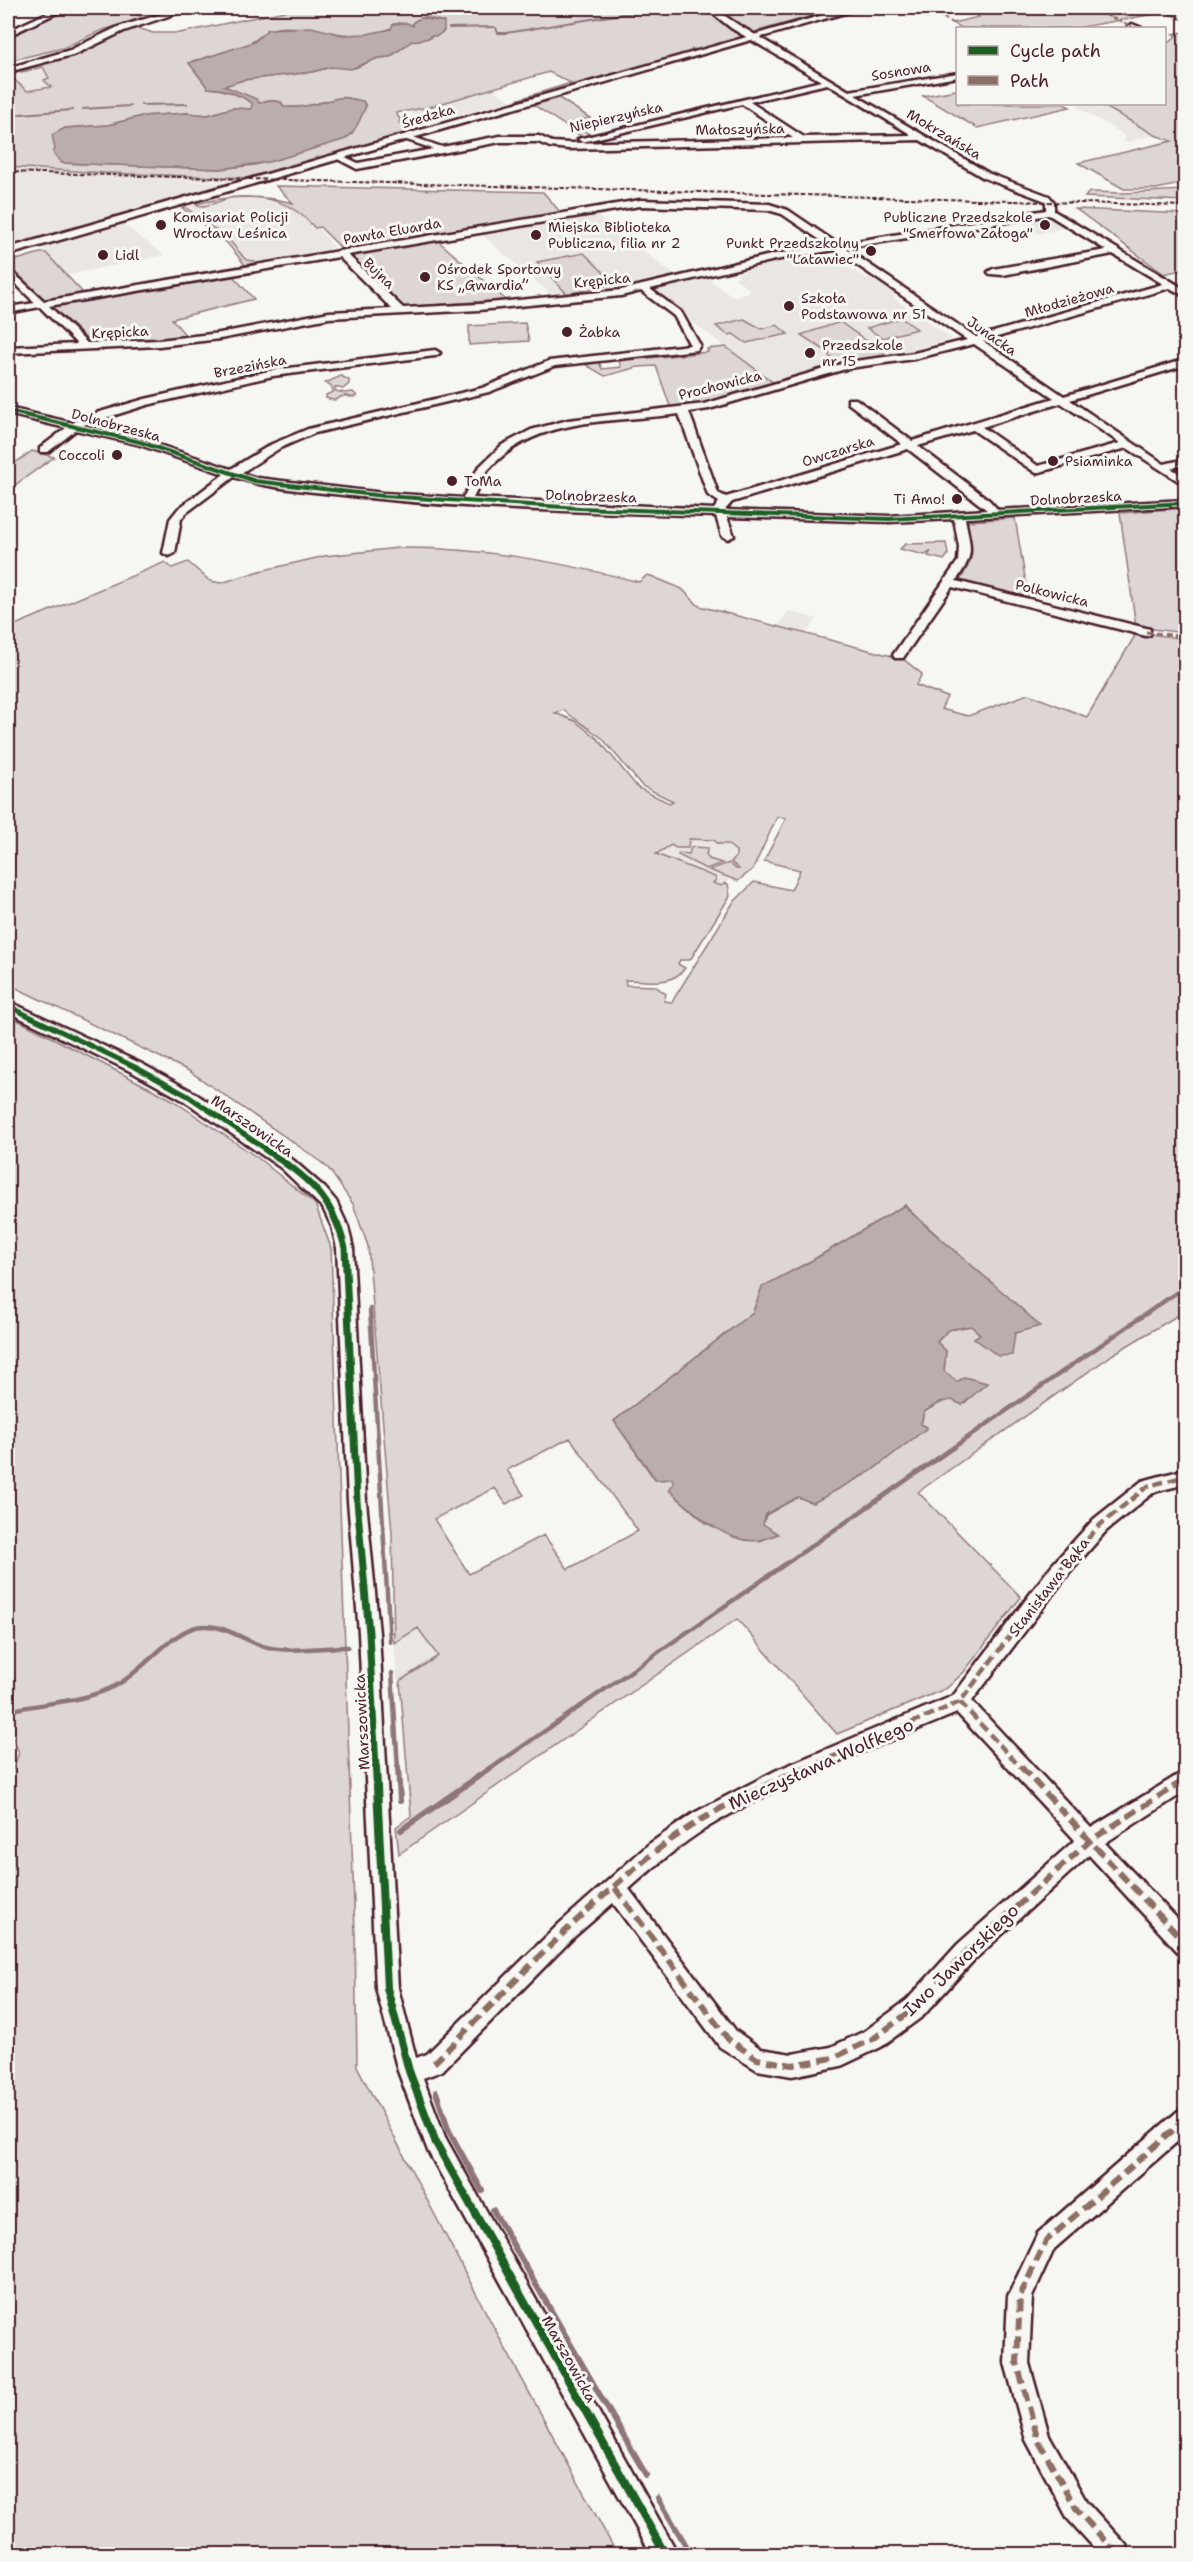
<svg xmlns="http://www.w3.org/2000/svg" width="1193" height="2562" viewBox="0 0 1193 2562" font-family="'Shantell Sans',sans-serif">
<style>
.built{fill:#e9e6e3}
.green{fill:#ddd6d5;stroke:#947a80;stroke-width:1.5;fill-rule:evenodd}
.water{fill:#bbadae;stroke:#8e747a;stroke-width:1.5}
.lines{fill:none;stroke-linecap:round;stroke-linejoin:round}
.stream-far2{stroke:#8e747a;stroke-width:2}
.stream-far1{stroke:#8e747a;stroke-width:4.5}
.stream{stroke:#8e747a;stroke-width:6}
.minor-casing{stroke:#4a1f2b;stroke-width:5}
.major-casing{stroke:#4a1f2b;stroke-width:5}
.minor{fill:#f6f6f2;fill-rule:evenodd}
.major{fill:#f6f6f2;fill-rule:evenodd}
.rail{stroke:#4a1f2b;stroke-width:2;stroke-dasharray:4.5 2;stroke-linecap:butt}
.quiet-far3{stroke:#8d6e63;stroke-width:2;stroke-dasharray:4.5 2;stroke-linecap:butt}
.quiet-far2{stroke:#8d6e63;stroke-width:3;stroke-dasharray:6 3;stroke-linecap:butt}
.quiet-far1{stroke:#8d6e63;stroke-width:4.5;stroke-dasharray:10 4.5;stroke-linecap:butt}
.quiet{stroke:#8d6e63;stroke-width:6;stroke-dasharray:12 6;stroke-linecap:butt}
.cycleway-far3-casing{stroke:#f6f6f2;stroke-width:6}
.cycleway-far2-casing{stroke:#f6f6f2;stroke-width:8}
.cycleway-far1-casing{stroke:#f6f6f2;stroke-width:10}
.cycleway-casing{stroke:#f6f6f2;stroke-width:12}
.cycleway-far3{stroke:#1b5e20;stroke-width:4}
.cycleway-far2{stroke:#1b5e20;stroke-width:5}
.cycleway-far1{stroke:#1b5e20;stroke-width:7}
.cycleway{stroke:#1b5e20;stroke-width:8}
.poi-dot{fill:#4a1f2b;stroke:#f6f6f2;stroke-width:2}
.labels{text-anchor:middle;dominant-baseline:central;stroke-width:6;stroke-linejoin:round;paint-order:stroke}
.far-street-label{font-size:14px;fill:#4a1f2b;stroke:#f6f6f2}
.far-poi-label{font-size:14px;fill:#4a1f2b;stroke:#f6f6f2;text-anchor:start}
.street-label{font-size:15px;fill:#4a1f2b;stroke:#f6f6f2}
.near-street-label{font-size:18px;fill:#4a1f2b;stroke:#f6f6f2}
</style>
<rect width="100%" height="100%" fill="#f6f6f2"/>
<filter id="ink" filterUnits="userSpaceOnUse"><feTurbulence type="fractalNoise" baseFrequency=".0167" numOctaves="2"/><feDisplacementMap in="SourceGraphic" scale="12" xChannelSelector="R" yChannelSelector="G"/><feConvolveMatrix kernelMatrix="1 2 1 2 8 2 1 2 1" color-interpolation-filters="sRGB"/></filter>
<g filter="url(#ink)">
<g class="built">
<path d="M36 67H43L52 86 27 91 8 75Z"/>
<path d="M492 89 512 101 439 122 424 123 407 110 429 107Z"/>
<path d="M1086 104H1100L1155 135 1124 143 1125 137 1118 131 1075 106Z"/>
<path d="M8 167 104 173 253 178 239 182 149 179 224 183 222 187 8 245Z"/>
<path d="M231 196 279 199 317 225 334 248 330 252 246 266 227 243 182 208Z"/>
<path d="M593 213 677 277 628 289 553 296 480 233Z"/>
<path d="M1040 217 1049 218 1066 227 1038 234 1021 221Z"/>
<path d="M124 225 164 255 66 275 42 248Z"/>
<path d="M825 253 867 279H874L896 293 893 297 952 339 901 354 844 361 772 382 654 293 665 287 706 277 732 297 752 291 734 278 739 276 736 274 754 267Z"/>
<path d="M789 611 817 619 805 635 777 627Z"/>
<path d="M731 802 741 871 716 891 649 853Z"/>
<path d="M417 1628 438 1656 400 1681 397 1678 394 1643Z"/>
</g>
<g class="green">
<path d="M71 8H128L142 18 100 31 63 48 8 61V38Z"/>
<path d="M299 8H707L745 36 700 50 692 49 694 52 526 100H516L571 83 549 72 429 107 396 113 400 119 399 123 420 130 253 178 104 173 8 167V72L18 73 9 75 27 91 51 87 44 80 49 78 43 67 21 72V69L76 53 135 27 153 33H180ZM425 17 441 21 444 31 427 38 412 41 390 57 378 58 355 68 331 67 312 72 243 80 224 86 259 103 269 100 281 102 284 107C302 109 322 102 338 98 345 96 356 100 363 102L366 106 351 135 332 143 255 165 220 169 62 163 55 149 65 128 108 125 142 116 187 113 208 115 232 108 251 109 253 108 252 103C239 94 223 89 208 88L189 63C196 58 207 59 216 56 227 52 240 49 250 43 262 38 262 30 277 28 316 23 364 50 399 23L413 25 416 20Z"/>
<path d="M714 8H840L751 33Z"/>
<path d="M964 8H1185V21L1166 12 1076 28H962L952 23 979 17Z"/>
<path d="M1185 32V183L1156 189H1124L1078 163 1172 141 1155 135 1100 104H1164L1165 41 1168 43 1176 36 1173 34Z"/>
<path d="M957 90 958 104H1064L1070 107 977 128 923 96Z"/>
<path d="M559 98 590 118 573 122 590 135 582 137 534 105Z"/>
<path d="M276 186 543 192 561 213 342 249 320 227 315 228C292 202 270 196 237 197 222 197 206 211 196 204 229 195 259 194 293 203Z"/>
<path d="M1185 190V201L1085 197 1089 192 1125 193Z"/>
<path d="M185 207 230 241 246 260 254 261V263L246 266 227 243 182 208Z"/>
<path d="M1076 209 1185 214V269L1164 274Z"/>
<path d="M437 240 506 300 402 307 349 257 350 254Z"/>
<path d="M40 253H46L84 294 47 301 8 265 13 261Z"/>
<path d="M584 253 615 284 567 294 537 262Z"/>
<path d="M232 275 254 299 172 319 187 337 91 343 52 306Z"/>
<path d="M901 318 917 329 882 338 867 328Z"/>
<path d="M744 319 762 329 777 325 788 334 746 343 733 334 728 335 716 326Z"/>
<path d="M840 322 888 356 844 361 827 366 823 364 834 360 829 356V353L801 335Z"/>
<path d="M525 323 529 341 469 345V326Z"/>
<path d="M726 347 774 383 710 402 671 409 656 366 638 367 605 376 586 365 587 361 603 360 599 362 602 369 621 367 619 361 708 352 707 349Z"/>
<path d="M341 376 349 380V384L343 389 335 387V391L345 393 353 392 357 396C351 399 348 395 344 396 336 397 339 403 326 398V395L333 392 332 387 325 383Z"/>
<path d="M32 451 54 457 8 490V468Z"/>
<path d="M1185 508V633L1136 627 1120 513Z"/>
<path d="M1015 518 1029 601 965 585 960 580C981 548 967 552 968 521Z"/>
<path d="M946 543 948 555 944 560 928 556 931 551 925 555 900 549 905 544Z"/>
<path d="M398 548C480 547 560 562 639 582L647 575 651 576 682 589 699 606 903 659 922 674 916 685 947 697 941 709 968 716 1028 694 1087 717 1137 632 1185 639V1311L1115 1353 918 1492 1021 1597 964 1672 947 1688 837 1734 737 1619 399 1854 396 1827 411 1816 400 1681 438 1656 418 1628 394 1643 392 1533 368 1246 353 1204 329 1169 316 1158 189 1071 8 984V628L165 562 172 568 188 562 210 581 221 583 260 571 325 556ZM563 710 602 738 642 786 673 801 669 803 638 788 598 739 575 721 555 713ZM777 817 786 818 764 861 800 870 791 890 754 882 733 903 672 1002 664 1001 666 994 655 986 626 985 625 980C645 980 672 987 685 968L678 964 680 960H690L730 896 728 884 725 883 721 886 713 883 716 880 715 877 656 854 671 845 676 848H688L689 839 714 840 717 844H727L736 851V857L731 862 739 869H736L729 863 709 870 738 881 753 869ZM905 1205C911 1214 917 1217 925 1224 962 1259 1003 1290 1039 1326L1014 1333 975 1338 980 1334 971 1326 948 1330 937 1342 946 1351 944 1371 957 1382 964 1377 986 1383C965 1393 943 1400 924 1412L921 1424 927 1427 871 1471 813 1503 798 1497 766 1515 763 1524 777 1534 760 1541 731 1535 706 1523 670 1491 674 1483 672 1479 655 1480 614 1421 753 1312 762 1287 811 1261ZM570 1438 638 1531 568 1569 544 1535 469 1574 434 1519 495 1488 506 1504 524 1495 507 1470Z"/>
<path d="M691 847 708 848 706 854 709 859 722 863 706 869 678 855 679 853 689 854Z"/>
<path d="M8 1015 171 1099 258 1158 315 1204 331 1248 355 1933 357 2066 491 2322 617 2554H8V1781L19 1753 8 1726Z"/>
</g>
<g class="water">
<path d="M421 18 444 22V31L437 36H430V38L412 41 389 57 378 58 351 69 331 67 312 72 243 80 224 86 257 99 259 103 269 100 281 102 284 107C302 109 322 102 338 98 345 96 356 100 363 101L366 106C361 117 355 135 343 140L269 162 220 169 62 163 53 153 55 149 52 135 65 128 108 125 142 116 187 113 208 115 232 108 251 109 252 103C239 94 223 88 208 88L189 63 254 42 268 29 311 27 343 35 367 34 391 29 393 24 407 23 413 26V22Z"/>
<path d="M905 1205C910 1213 917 1217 924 1224 962 1259 1003 1290 1040 1326L1015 1333 1012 1355 998 1356 974 1338 980 1334 971 1326 948 1330 937 1342 946 1351 944 1371 957 1382 964 1377 987 1383 962 1405 952 1400 940 1402 924 1412 921 1424 927 1428 871 1471 813 1503 798 1497 766 1514 763 1524 778 1534C772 1536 766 1539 760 1540 727 1546 692 1510 669 1490L674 1483 672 1479 656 1480 614 1421 753 1312 762 1287 811 1261Z"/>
</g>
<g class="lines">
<g class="stream-far2">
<path d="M729 8H757"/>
<path d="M449 28 494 27"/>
<path d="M496 28 498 33H506L622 14 702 8"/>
<path d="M141 105 187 104"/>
<path d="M83 109 131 106"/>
<path d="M8 115 73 110"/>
</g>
<g class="stream-far1">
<path d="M370 1309 390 1642"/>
<path d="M392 1673 398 1769"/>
<path d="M8 1711C43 1702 82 1703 115 1686 141 1673 170 1633 196 1627 222 1621 242 1641 266 1647 292 1653 321 1647 348 1647"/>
<path d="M490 1769 1186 1286"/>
</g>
<g class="stream">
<path d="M398 1767 400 1801"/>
<path d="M401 1830 492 1767"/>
<path d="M436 2092 449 2131 482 2191"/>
<path d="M493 2210 646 2475"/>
<path d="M658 2498 691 2554"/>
</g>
<defs>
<g id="minor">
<path d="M58 8H67L8 36V31Z"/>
<path d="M182 8H192L124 31 76 54 8 72V68L70 50 118 27Z"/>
<path d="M706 8H713L737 24 849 91 958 73V77L855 95 990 174 1049 196 1054 202V211L1186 290V297L1170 288 983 341 1064 396 1186 359V365L1070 400 1164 464 1186 459V465L1171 468 1186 478V486L1127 448 1036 473 973 430 918 446 989 500 998 510 1186 500V506L965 518C971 551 975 553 956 581L1150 629V635L1146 636 952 587 903 658H895L893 655 958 561 959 547 954 519 889 522 727 517 734 536 728 539 722 536 716 516C594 512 472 510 351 496 312 491 271 490 234 477L186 513 181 519 175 553 169 556 163 553 170 519 178 509 224 474 137 444 76 430 48 452H40V448L66 428 8 414V408L73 423 79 418 145 399 273 370 435 350 440 353 435 356 273 376 147 405 83 425 144 440 231 469 272 444 308 429 482 388 549 361 690 345 674 316 641 291 621 296 479 310 329 318 220 339 159 346 8 353V347L77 344 40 307 8 313V307L35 303 8 276V268L44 301 640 200 769 204 788 210 838 244 1046 210V203L1043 200 984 178 920 140 569 149 550 147 538 142H500L357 169 334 157 341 155 358 163 433 149 404 139V135H407L442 147 500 136H539L552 142 569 143 793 138 742 104 582 142 578 139 821 81 731 28ZM827 84 912 135 804 137 750 102ZM640 206 768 210 782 214 829 246 775 254 621 290 479 304 403 308 348 255ZM1049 215 1106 250 993 269 988 272 990 274 1003 275 1113 254 1163 284 976 337 845 248ZM835 250 967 340 914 353 848 362 704 404 568 420 531 430 502 445 478 468 463 498 383 493 257 478 241 473 280 448 315 433 489 392 555 366 697 350 700 345 681 312 650 289 775 260ZM339 257 392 309 329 312 220 333 159 340 87 343 49 306ZM974 344 1054 398 912 441 856 399H848V403L902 444 726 497 718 493 689 412 709 409 849 368 914 359ZM1061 403 1120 443 1038 466 982 427ZM679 414 708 495 719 502 714 509 473 498C478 489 482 477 488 470 536 415 613 423 679 414ZM908 449 987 510 889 516 725 510 732 502Z"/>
<path d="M914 8H923L935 14 928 16Z"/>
<path d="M1132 24 1142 28H1129L1128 26Z"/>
<path d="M8 1001 142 1064 193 1092 293 1160 325 1188 336 1201 348 1227 353 1248 366 1501 379 1633 398 1988 416 2058 427 2054 560 1923 649 1844 694 1813 777 1770 953 1696 1052 1565 1094 1519 1142 1481 1186 1469V1484L1154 1492 1106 1531 1066 1577 972 1701 1091 1828 1186 1770V1791L1105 1843 1186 1928V1954L1178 1952 1089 1855 974 1960 923 2016 881 2047 841 2066 792 2076 757 2070 720 2047 613 1903 574 1937 442 2071 423 2078 445 2137 678 2554H651L428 2151 398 2071 376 1988 359 1633 348 1501 337 1248 332 1227 323 1208 281 1168 183 1100 132 1072 8 1012ZM957 1713 1075 1840 958 1944 907 2000 865 2031 831 2047 792 2054 761 2049 736 2031 629 1889C654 1867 679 1845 708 1827 785 1780 874 1748 957 1713Z"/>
<path d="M1186 2108V2134L1054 2249 1032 2297 1029 2363 1049 2435 1086 2501 1126 2545 1130 2554H1100L1068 2519 1026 2440 1005 2363 1008 2296 1038 2233 1178 2111Z"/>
</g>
<path id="major" d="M848 8H862L8 255V248Z"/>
</defs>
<use href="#minor" class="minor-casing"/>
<use href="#major" class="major-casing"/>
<use href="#minor" class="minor"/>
<use href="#major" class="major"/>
<path class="rail" d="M8 172 1186 206"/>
<g class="quiet-far3">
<path d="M1088 8 1132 26"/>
<path d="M938 15 953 23"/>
</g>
<path class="quiet-far2" d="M1146 632 1186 637"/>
<g class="quiet-far1">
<path d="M960 1702 1022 1769"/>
<path d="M804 1769 960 1702 1059 1571 1100 1525 1148 1486 1186 1476"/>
</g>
<g class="quiet">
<path d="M1021 1767 1186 1944"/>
<path d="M615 1888 728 2039 757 2059 792 2065 833 2058 873 2039 915 2008 966 1952 1091 1840 1186 1779"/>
<path d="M434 2063C506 1991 576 1915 656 1851 700 1816 755 1789 807 1767"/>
<path d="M1117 2554 1077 2510 1038 2440 1017 2363 1020 2296 1046 2241 1186 2119"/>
</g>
<defs>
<path id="cycleway-far3" d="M8 411 140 442 255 481 383 496 580 508 889 519 1186 503"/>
<path id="cycleway-far2" d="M8 1006 137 1068 188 1096 267 1150"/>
<path id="cycleway-far1" d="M265 1149C307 1178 332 1195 345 1248L357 1501 369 1633 376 1769"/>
<path id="cycleway" d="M376 1767 387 1988 409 2071 436 2143 665 2554"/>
</defs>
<use href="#cycleway-far3" class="cycleway-far3-casing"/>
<use href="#cycleway-far2" class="cycleway-far2-casing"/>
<use href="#cycleway-far1" class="cycleway-far1-casing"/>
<use href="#cycleway" class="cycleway-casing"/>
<use href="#cycleway-far3" class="cycleway-far3"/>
<use href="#cycleway-far2" class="cycleway-far2"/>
<use href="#cycleway-far1" class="cycleway-far1"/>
<use href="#cycleway" class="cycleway"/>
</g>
</g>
<g class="poi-dot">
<circle cx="161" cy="225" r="6"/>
<circle cx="1045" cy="225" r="6"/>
<circle cx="536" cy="235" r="6"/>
<circle cx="871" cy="251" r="6"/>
<circle cx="103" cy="255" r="6"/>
<circle cx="425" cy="277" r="6"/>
<circle cx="789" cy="306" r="6"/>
<circle cx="567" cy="332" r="6"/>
<circle cx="810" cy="353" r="6"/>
<circle cx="117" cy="455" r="6"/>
<circle cx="1053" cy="461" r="6"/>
<circle cx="452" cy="481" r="6"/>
<circle cx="957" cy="499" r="6"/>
</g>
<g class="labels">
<g class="far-street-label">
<text transform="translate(901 71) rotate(-9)">Sosnowa</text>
<text transform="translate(428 116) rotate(-16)">Średzka</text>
<text transform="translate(616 117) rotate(-13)">Niepierzyńska</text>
<text transform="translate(740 129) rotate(-1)">Małoszyńska</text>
<text transform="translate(944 134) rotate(31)">Mokrzańska</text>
<text transform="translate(392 231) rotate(-10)">Pawła Eluarda</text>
<text transform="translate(379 273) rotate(44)">Bujna</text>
<text transform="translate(602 280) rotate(-6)">Krępicka</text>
<text transform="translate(1069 300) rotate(-16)">Młodzieżowa</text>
<text transform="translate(120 332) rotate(-3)">Krępicka</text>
<text transform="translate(992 336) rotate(35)">Junacka</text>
<text transform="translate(250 366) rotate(-11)">Brzezińska</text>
<text transform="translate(720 385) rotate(-14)">Prochowicka</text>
<text transform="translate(116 425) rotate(15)">Dolnobrzeska</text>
<text transform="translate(838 451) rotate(-17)">Owczarska</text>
<text transform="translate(591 496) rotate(2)">Dolnobrzeska</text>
<text transform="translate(1076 498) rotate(-3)">Dolnobrzeska</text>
<text transform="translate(1052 593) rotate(14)">Polkowicka</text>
</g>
<g class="far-poi-label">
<text x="173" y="217">Komisariat Policji<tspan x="173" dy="16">Wrocław Leśnica</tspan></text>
<text x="1033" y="217" text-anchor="end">Publiczne Przedszkole<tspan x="1033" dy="16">"Smerfowa Załoga"</tspan></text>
<text x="548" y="227">Miejska Biblioteka<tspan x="548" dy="16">Publiczna, filia nr 2</tspan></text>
<text x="859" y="243" text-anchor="end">Punkt Przedszkolny<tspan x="859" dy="16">"Latawiec"</tspan></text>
<text x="115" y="255">Lidl</text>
<text x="437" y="269">Ośrodek Sportowy<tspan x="437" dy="16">KS „Gwardia”</tspan></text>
<text x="801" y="298">Szkoła<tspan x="801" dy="16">Podstawowa nr 51</tspan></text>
<text x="579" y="332">Żabka</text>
<text x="822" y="345">Przedszkole<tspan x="822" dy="16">nr 15</tspan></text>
<text x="105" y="455" text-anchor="end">Coccoli</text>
<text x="1065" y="461">Psiaminka</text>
<text x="464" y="481">ToMa</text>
<text x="945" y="499" text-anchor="end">Ti Amo!</text>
</g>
<g class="street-label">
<text transform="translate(252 1126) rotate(35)">Marszowicka</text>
<text transform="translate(1049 1587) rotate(-52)">Stanisława Bąka</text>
<text transform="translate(362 1722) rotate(-93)">Marszowicka</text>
<text transform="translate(569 2359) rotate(61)">Marszowicka</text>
</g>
<g class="near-street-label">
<text transform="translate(821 1764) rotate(-24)">Mieczysława Wolfkego</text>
<text transform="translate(961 1960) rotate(-44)">Iwo Jaworskiego</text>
</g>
</g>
<rect width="1193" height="2562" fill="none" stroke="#f6f6f2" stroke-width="30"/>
<rect x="15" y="15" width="1163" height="2532" fill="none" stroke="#4a1f2b" stroke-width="2" filter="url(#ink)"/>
<rect x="956" y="27" width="210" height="78" fill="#f6f6f2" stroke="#b1a0a2" stroke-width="1.5"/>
<rect x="968" y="46" width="30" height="9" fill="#1b5e20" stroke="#b1a0a2" stroke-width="1.5"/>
<text x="1010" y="57" font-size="18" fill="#4a1f2b">Cycle path</text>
<rect x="968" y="76" width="30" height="9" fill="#8d6e63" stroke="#b1a0a2" stroke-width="1.5"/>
<text x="1010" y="87" font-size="18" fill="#4a1f2b">Path</text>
</svg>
